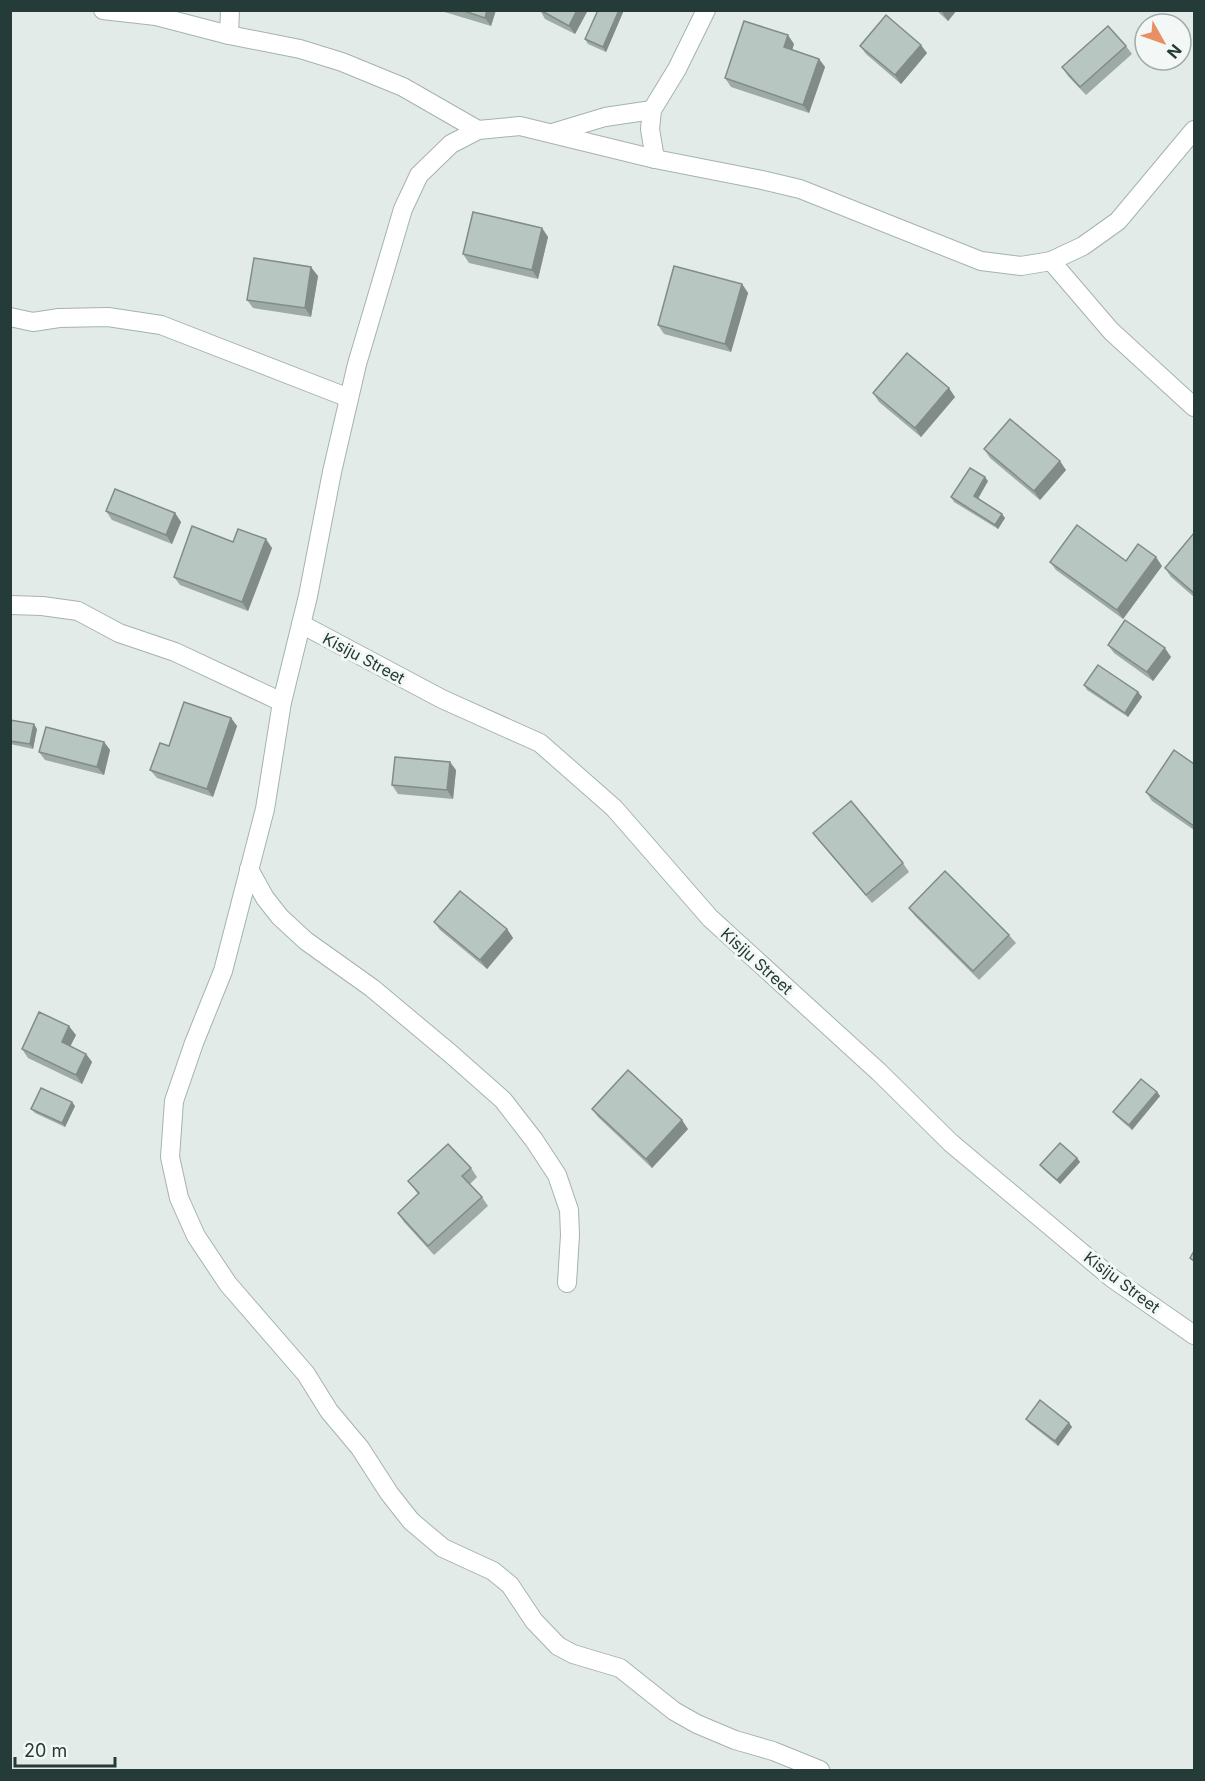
<svg xmlns="http://www.w3.org/2000/svg" width="1205" height="1781" viewBox="0 0 1205 1781" font-family="Inter,sans-serif">
<style>
.lines{fill:none;stroke-linecap:round;stroke-linejoin:round}
.street-casing{stroke:#a5b3af;stroke-width:20}
.street{stroke:#fff;stroke-width:18}
.wall{fill:#9eaaa6}
.shaded-wall{fill:#818b87}
.building{fill:#b8c6c1;stroke:#818b87;stroke-width:1.5}
.labels{text-anchor:middle;dominant-baseline:central;stroke-width:6;stroke-linejoin:round;paint-order:stroke}
.street-label{font-size:16px;fill:#243b37;stroke:#f3f8f6}
</style>
<rect width="100%" height="100%" fill="#e2ebe8"/>
<g class="lines">
<defs>
<g id="street">
<path d="M103 10 156 16 229 35 300 49 342 62 403 87 478 130"/>
<path d="M229 35 230 10"/>
<path d="M552 133 605 117 652 110"/>
<path d="M655 159 650 129 652 110 677 69 706 10"/>
<path d="M1051 261 1111 331 1194 407"/>
<path d="M10 317 33 322 59 318 108 317 161 325 349 398"/>
<path d="M10 605 42 606 78 611 119 633 175 652 282 702"/>
<path d="M301 624 442 699 540 743 614 808 710 918 879 1072 951 1143 1112 1278 1194 1335"/>
<path d="M249 869 265 898 280 917 306 941 372 988 451 1054 503 1100 534 1140 557 1175 569 1210 570 1235 567 1283"/>
<path d="M820 1770 773 1751 735 1740 697 1724 674 1711 620 1668 573 1654 558 1646 534 1621 510 1585 493 1571 443 1548 411 1521 389 1493 360 1448 329 1411 306 1374 228 1284 196 1236 179 1198 170 1157 174 1101 194 1043 223 971 265 809 282 702 308 596 332 472 357 364 403 209 419 175 451 144 478 130 520 126 655 159 762 180 800 189 981 261 1021 266 1051 261 1083 246 1118 221 1194 130"/>
</g>
</defs>
<use href="#street" class="street-casing"/>
<use href="#street" class="street"/>
</g>
<g class="wall">
<path d="M438 10H496L491 26Z"/>
<path d="M540 10H588L575 34 545 19Z"/>
<path d="M598 10H624L606 52 588 44 585 39Z"/>
<path d="M936 10H957L948 21Z"/>
<path d="M794 44 792 50 819 59 825 67 809 113 731 87 725 78Z"/>
<path d="M860 46 927 53 901 84 866 54Z"/>
<path d="M1126 46 1132 54 1086 95 1068 76 1062 67Z"/>
<path d="M542 228 548 237 538 279 469 263 463 254Z"/>
<path d="M318 276 311 317 253 308 247 300Z"/>
<path d="M742 284 748 293 731 352 664 334 658 325Z"/>
<path d="M873 393 955 397 921 437 879 402Z"/>
<path d="M984 449 1066 470 1040 500 990 458Z"/>
<path d="M988 481 978 499 1005 518 998 529 954 502 951 497Z"/>
<path d="M106 511 175 513 181 522 172 544 112 520Z"/>
<path d="M1194 533V597L1171 577 1165 568Z"/>
<path d="M233 542 272 548 248 611 180 585 174 577Z"/>
<path d="M1126 561 1162 566 1123 619 1056 570 1050 562Z"/>
<path d="M1108 645 1171 657 1153 681 1114 653Z"/>
<path d="M1084 685 1138 692 1142 697 1128 717 1087 690Z"/>
<path d="M231 718 237 726 213 797 157 778 150 770 169 746Z"/>
<path d="M10 720 37 729 33 749 10 744Z"/>
<path d="M104 742 110 750 104 775 45 760 39 752Z"/>
<path d="M1194 764V830L1152 801 1146 792Z"/>
<path d="M456 770 453 799 398 794 392 785Z"/>
<path d="M813 833 903 863 909 872 872 903 820 842Z"/>
<path d="M909 908 1009 935 1016 943 979 980 915 916Z"/>
<path d="M434 922 507 929 513 938 487 969 440 930Z"/>
<path d="M76 1035 70 1046 86 1054 92 1062 82 1084 28 1058 22 1049Z"/>
<path d="M1157 1092 1160 1096 1132 1130 1116 1116 1113 1112Z"/>
<path d="M75 1106 65 1127 35 1113 31 1109Z"/>
<path d="M592 1109 688 1129 652 1168 598 1117Z"/>
<path d="M1077 1158 1080 1162 1060 1184 1043 1169 1040 1165Z"/>
<path d="M471 1168 477 1177 470 1184 482 1197 488 1206 434 1255 404 1222 398 1213 418 1194 408 1181Z"/>
<path d="M1026 1419 1069 1423 1072 1427 1058 1446 1029 1423Z"/>
</g>
<g class="shaded-wall">
<path d="M487 10H496L491 26 485 18Z"/>
<path d="M577 10H588L575 34 569 26Z"/>
<path d="M619 10H624L606 52 603 47Z"/>
<path d="M944 10H957L948 21 942 12Z"/>
<path d="M788 35 794 44 790 56 784 47Z"/>
<path d="M921 45 927 53 901 84 895 75Z"/>
<path d="M819 59 825 67 809 113 803 105Z"/>
<path d="M542 228 548 237 538 279 532 270Z"/>
<path d="M311 267 318 276 311 317 305 308Z"/>
<path d="M742 284 748 293 731 352 725 344Z"/>
<path d="M949 388 955 397 921 437 915 428Z"/>
<path d="M1060 461 1066 470 1040 500 1034 491Z"/>
<path d="M985 477 988 481 977 500 974 496Z"/>
<path d="M175 513 181 522 172 544 166 535Z"/>
<path d="M1002 514 1005 518 998 529 995 525Z"/>
<path d="M266 539 272 548 248 611 242 602Z"/>
<path d="M1156 557 1162 566 1123 619 1117 610Z"/>
<path d="M1165 648 1171 657 1153 681 1147 672Z"/>
<path d="M1138 692 1142 697 1128 717 1125 713Z"/>
<path d="M231 718 237 726 213 797 207 789Z"/>
<path d="M34 724 37 729 33 749 30 744Z"/>
<path d="M104 742 110 750 104 775 97 767Z"/>
<path d="M450 762 456 770 453 799 447 790Z"/>
<path d="M507 929 513 938 487 969 480 960Z"/>
<path d="M69 1026 76 1035 68 1051 62 1042Z"/>
<path d="M86 1054 92 1062 82 1084 76 1075Z"/>
<path d="M1157 1092 1160 1096 1132 1130 1129 1125Z"/>
<path d="M72 1102 75 1106 65 1127 62 1123Z"/>
<path d="M682 1120 688 1129 652 1168 646 1159Z"/>
<path d="M1077 1158 1080 1162 1060 1184 1057 1180Z"/>
<path d="M1069 1423 1072 1427 1058 1446 1055 1441Z"/>
</g>
<g class="building">
<path d="M461 10H487L485 18Z"/>
<path d="M540 10H577L569 26Z"/>
<path d="M598 10H619L603 47 585 39Z"/>
<path d="M886 15 921 45 895 75 860 46Z"/>
<path d="M744 21 788 35 784 47 819 59 803 105 725 78Z"/>
<path d="M1108 26 1126 46 1080 87 1062 67Z"/>
<path d="M473 212 542 228 532 270 463 254Z"/>
<path d="M254 258 311 267 305 308 247 300Z"/>
<path d="M674 266 742 284 725 344 658 325Z"/>
<path d="M907 353 949 388 915 428 873 393Z"/>
<path d="M1010 419 1060 461 1034 491 984 449Z"/>
<path d="M970 468 985 477 974 496 1002 514 995 525 951 497Z"/>
<path d="M115 489 175 513 166 535 106 511Z"/>
<path d="M1077 525 1126 561 1138 544 1156 557 1117 610 1050 562Z"/>
<path d="M192 526 233 542 238 529 266 539 242 602 174 577Z"/>
<path d="M1194 533V593L1165 568Z"/>
<path d="M1125 620 1165 648 1147 672 1108 645Z"/>
<path d="M1098 665 1138 692 1125 713 1084 685Z"/>
<path d="M184 702 231 718 207 789 150 770 160 743 169 746Z"/>
<path d="M10 720 34 724 30 744 10 741Z"/>
<path d="M46 727 104 742 97 767 39 752Z"/>
<path d="M1174 750 1194 764V826L1146 792Z"/>
<path d="M395 757 450 762 447 790 392 785Z"/>
<path d="M851 801 903 863 866 895 813 833Z"/>
<path d="M945 871 1009 935 973 971 909 908Z"/>
<path d="M460 891 507 929 480 960 434 922Z"/>
<path d="M39 1012 69 1026 62 1042 86 1054 76 1075 22 1049Z"/>
<path d="M628 1070 682 1120 646 1159 592 1109Z"/>
<path d="M1141 1079 1157 1092 1129 1125 1113 1112Z"/>
<path d="M41 1088 72 1102 62 1123 31 1109Z"/>
<path d="M1060 1143 1077 1158 1057 1180 1040 1165Z"/>
<path d="M448 1144 471 1168 462 1176 482 1197 428 1246 398 1213 419 1193 408 1181Z"/>
<path d="M1194 1251V1261L1190 1258Z"/>
<path d="M1040 1400 1069 1423 1055 1441 1026 1419Z"/>
</g>
<g class="labels">
<g class="street-label">
<text transform="translate(364 658) rotate(28)">Kisiju Street</text>
<text transform="translate(757 961) rotate(42)">Kisiju Street</text>
<text transform="translate(1122 1282) rotate(37)">Kisiju Street</text>
</g>
</g>
<rect width="1205" height="1781" fill="none" stroke="#243b37" stroke-width="24"/>
<g transform="translate(1163 42) rotate(130)"><circle r="28" fill="#f3f8f6" stroke="#a0acaa" stroke-width="1.5"/>
<path d="M0-4.5L10 22L0 15L-10 22Z" fill="#e79064"/>
<text y="-9" font-size="16" font-weight="bold" text-anchor="middle" fill="#243b37">N</text>
</g>
<path d="M15 1757v9h100v-9" fill="none" stroke="#243b37" stroke-width="3"/>
<text x="24" y="1757" font-size="18" fill="#243b37" stroke="#f3f8f6" stroke-width="4.5" paint-order="stroke">20 m</text>
</svg>
